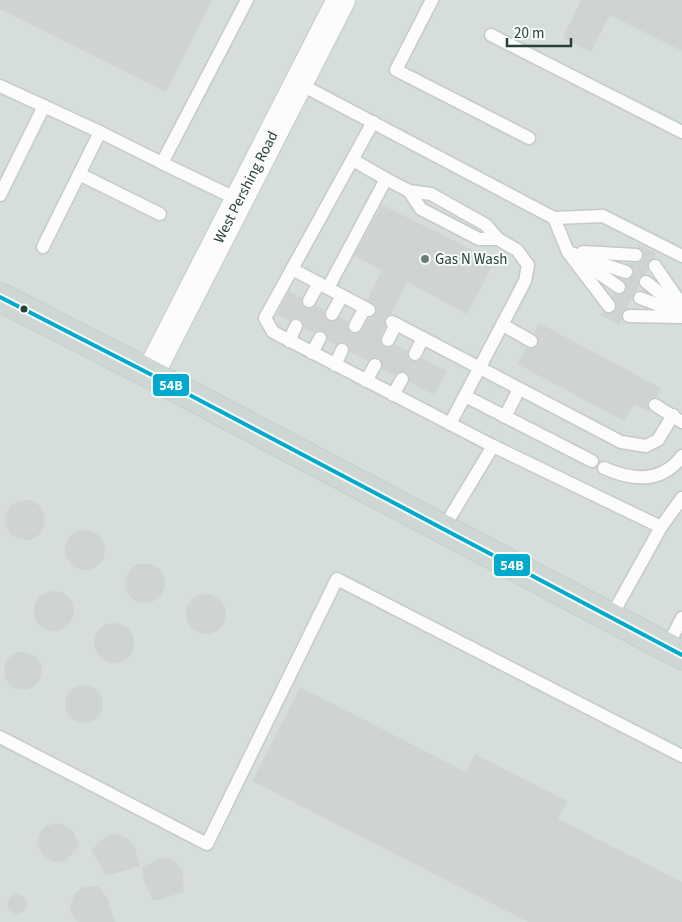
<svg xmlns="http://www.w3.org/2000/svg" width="682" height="922" viewBox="0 0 682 922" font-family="'Source Sans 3',sans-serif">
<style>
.built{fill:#d6dedb}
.building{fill:#cfd4d2}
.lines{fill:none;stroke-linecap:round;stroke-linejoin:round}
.lane-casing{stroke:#c5cac8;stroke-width:15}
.secondary-casing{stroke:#c3cbc8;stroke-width:30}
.primary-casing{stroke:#c3ccc9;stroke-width:30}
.lane{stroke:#fcfcfc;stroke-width:12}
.secondary{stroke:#fcfcfc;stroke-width:28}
.primary{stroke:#cfd7d5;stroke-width:28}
.bus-1-casing{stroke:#f7fbf9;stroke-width:8}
.bus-1{stroke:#00a9ce;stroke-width:4}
.poi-dot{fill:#697e78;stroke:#f7fbf9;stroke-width:2}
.bus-dot{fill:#24423a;stroke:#f7fbf9;stroke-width:2}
.labels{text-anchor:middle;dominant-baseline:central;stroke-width:4;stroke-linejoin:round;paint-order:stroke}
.street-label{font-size:15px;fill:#24423a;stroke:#f7fbf9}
.poi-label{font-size:15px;fill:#24423a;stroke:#f7fbf9;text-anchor:start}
.line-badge{stroke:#f7fbf9;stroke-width:2}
.badge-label{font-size:14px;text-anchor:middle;font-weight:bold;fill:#fff}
</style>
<rect width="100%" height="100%" fill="#e8edeb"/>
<rect class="built" x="0" y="0" width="682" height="922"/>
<g class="building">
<path d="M0 0H212L166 92 0 9Z"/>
<path d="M581 0H682V51L610 15 591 52 563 38Z"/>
<path d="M382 205 495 261 467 314 407 282 391 314 385 319V326L380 337 381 344 384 347 389 348 395 345 408 351V358L411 361 416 362 422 358 447 371 434 395 409 382V375L406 372H398L395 375 382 369V361L379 358H371L368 361 350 352 349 346 346 343 341 342 336 345 328 341 327 334 323 331 319 330 313 333 304 328 303 322 300 319 295 318 290 321 277 315 289 291 302 298V305L306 308H313L316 305 325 310V318L329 321H336L340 317 348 322 347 327 351 333 356 334 362 330 369 318 373 317 376 313V305L367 300 382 270 354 256Z"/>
<path d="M638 244 656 253 654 258 648 262V269L645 274 639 277 638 281 639 286 633 295 627 308 622 312V319L619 325 601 316 603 311 610 314 616 310 617 305 611 296 613 293 619 295 626 291V284L622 279 628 280 634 274V270L628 264 629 263 639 262 643 259V251L637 247Z"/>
<path d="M539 323 661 388 656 397 652 398 648 401 647 405 649 412 634 404 624 421 517 364 526 348 532 349 538 345V337L534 333Z"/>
<circle cx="25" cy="520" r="20"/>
<circle cx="85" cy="550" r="20"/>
<circle cx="145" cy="583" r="20"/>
<circle cx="54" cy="611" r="20"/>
<circle cx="206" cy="614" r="20"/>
<circle cx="114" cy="643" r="20"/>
<circle cx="23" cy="671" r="19"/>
<circle cx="84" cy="704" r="19"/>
<path d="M300 687 466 772 475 754 567 801 558 819 682 882V922H528L252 781Z"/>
<path d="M58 823 70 828 74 833 79 846 65 861 53 862 42 855 37 843 41 831 46 826Z"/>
<path d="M111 834H117L129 839 133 844 141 866 106 876 91 850 105 837Z"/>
<path d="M165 858 172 859 181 868 183 874 184 892 154 901 145 885 142 867 159 859Z"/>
<path d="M98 886 107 897 115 922H78L71 913 70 907 74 895 78 890 84 887Z"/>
<circle cx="17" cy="904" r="10"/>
</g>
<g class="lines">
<defs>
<g id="lane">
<path d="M432 0 396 70 529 138"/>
<path d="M491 35 682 132"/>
<path d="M298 83 554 218 603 216 682 256"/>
<path d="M0 86 100 132"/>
<path d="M373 122 265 318 273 332 493 446 661 527 682 498"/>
<path d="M79 174 160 214"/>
<path d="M386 179 409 191"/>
<path d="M0 195 44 106"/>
<path d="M239 200 162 163 247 0"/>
<path d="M554 218 568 252 609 306"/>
<path d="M43 247 100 132 162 163"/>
<path d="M583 252 636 255"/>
<path d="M655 266 682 305"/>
<path d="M292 269 369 310"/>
<path d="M646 282 679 308"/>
<path d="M619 287 568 252 626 272"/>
<path d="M328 288 386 179 353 160"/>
<path d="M640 298 680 313"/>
<path d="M309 301 319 283"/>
<path d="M332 314 342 296"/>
<path d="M629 316 682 317"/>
<path d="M392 322 621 442 646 446 658 440 673 415"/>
<path d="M503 325 531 341"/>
<path d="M355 326 365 308"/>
<path d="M388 340 396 324"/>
<path d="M289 341 296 326"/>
<path d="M312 353 320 338"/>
<path d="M415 354 423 338"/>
<path d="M335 365 342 350"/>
<path d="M366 381 375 365"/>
<path d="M393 395 402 379"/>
<path d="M465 396 592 461"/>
<path d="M655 405 682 422"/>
<path d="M505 417 519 389"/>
<path d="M450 424 525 281 528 265 517 250 498 239 486 225 431 194 409 191 421 209 479 239H498"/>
<path d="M604 468C633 481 662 483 682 456"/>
<path d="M443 529 493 446"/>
<path d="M611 617 661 527"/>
<path d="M667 647 682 618"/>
<path d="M0 737 207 844 337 579 682 756"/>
</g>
<g id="secondary">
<path id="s1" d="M150 374 341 0"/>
</g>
<path id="primary" d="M0 297 150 374 682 655"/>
</defs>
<use href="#lane" class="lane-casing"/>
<use href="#secondary" class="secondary-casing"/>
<use href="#primary" class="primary-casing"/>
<use href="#lane" class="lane"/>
<use href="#secondary" class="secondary"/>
<use href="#primary" class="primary"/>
<defs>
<path id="bus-1" d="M0 297 150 374 682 655"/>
</defs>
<use href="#bus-1" class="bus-1-casing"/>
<use href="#bus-1" class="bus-1"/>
</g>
<circle class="poi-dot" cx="425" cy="259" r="5"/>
<circle class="bus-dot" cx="24" cy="309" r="4.5"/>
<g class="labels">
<g class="street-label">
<text stroke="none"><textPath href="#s1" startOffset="210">West Pershing Road</textPath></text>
</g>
<g class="poi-label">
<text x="435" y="259">Gas N Wash</text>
</g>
</g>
<g class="line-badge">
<rect x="152" y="373" width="38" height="24" rx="5" fill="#00a9ce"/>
<rect x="493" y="553" width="38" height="24" rx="5" fill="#00a9ce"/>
</g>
<g class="badge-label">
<text x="171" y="390">54B</text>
<text x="512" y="570">54B</text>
</g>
<path d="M507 38v8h64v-8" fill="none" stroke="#24423a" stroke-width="2.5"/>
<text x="514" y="38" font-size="15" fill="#24423a" stroke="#f7fbf9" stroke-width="4" paint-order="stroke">20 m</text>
</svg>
